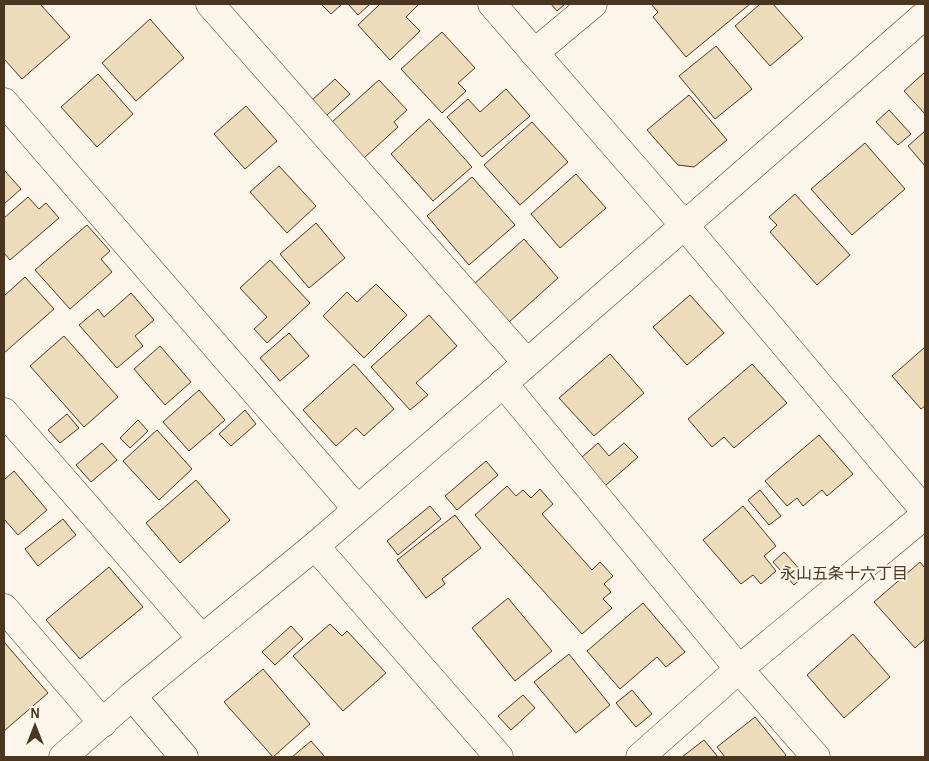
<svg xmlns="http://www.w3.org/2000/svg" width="929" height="761" viewBox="0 0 929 761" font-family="'Alegreya Sans','Noto Sans JP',sans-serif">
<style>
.building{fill:#ecdcbc;stroke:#4a3520}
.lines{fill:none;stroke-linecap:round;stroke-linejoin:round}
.minor-casing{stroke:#4a3520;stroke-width:29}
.minor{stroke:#fbf6e9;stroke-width:28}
.labels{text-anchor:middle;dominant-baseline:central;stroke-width:4;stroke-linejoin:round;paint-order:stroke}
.neighbourhood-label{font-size:16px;fill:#4a3520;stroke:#fbf6e9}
</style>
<rect width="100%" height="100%" fill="#fbf6e9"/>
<g class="building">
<path d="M4 4H40L70 37 22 79 4 59Z"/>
<path d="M321 4H342L331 14Z"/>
<path d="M348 4H370L358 15Z"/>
<path d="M380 4H419L406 17 420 31 390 60 358 25Z"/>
<path d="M551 4H565L557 11Z"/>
<path d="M651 4H750L686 57 653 17 658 12Z"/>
<path d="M760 4H773L803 38 770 66 735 26Z"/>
<path d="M150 19 184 58 136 101 102 63Z"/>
<path d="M442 32 475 68 458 83 466 91 442 113 401 69Z"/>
<path d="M716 46 752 89 715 119 679 76Z"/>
<path d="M925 72V114L904 91Z"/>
<path d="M98 74 133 114 97 147 61 107Z"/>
<path d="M335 79 350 94 326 116 311 101Z"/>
<path d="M379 80 407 110 394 122 398 127 364 158 332 122Z"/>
<path d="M506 89 530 116 482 157 447 117 468 99 480 112Z"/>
<path d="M689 95 727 140 694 167 678 165 647 130Z"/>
<path d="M246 106 277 141 245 169 214 134Z"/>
<path d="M889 110 911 134 898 145 876 122Z"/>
<path d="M429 119 472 167 433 201 391 154Z"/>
<path d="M532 122 568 162 520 205 484 165Z"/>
<path d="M925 131V166L908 146Z"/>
<path d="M865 143 905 189 852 235 811 189Z"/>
<path d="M279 166 316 206 287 233 250 192Z"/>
<path d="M4 170 21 189 4 204Z"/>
<path d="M576 174 606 208 560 248 531 214Z"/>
<path d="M472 177 515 225 469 265 427 216Z"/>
<path d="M795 194 850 255 817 285 770 232 777 225 769 217Z"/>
<path d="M28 197 39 209 46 203 59 218 10 260 4 253V218Z"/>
<path d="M316 223 345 258 309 288 280 254Z"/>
<path d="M87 225 110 251 101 259 112 272 70 309 35 270Z"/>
<path d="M524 239 558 278 508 323 474 284Z"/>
<path d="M270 260 310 303 267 343 254 329 267 317 240 288Z"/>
<path d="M25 277 54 309 4 353V296Z"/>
<path d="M376 284 407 315 364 358 323 316 347 292 357 302Z"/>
<path d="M131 293 154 320 135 336 143 346 117 368 79 325 98 309 104 317Z"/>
<path d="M690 295 724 333 687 365 653 327Z"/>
<path d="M429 315 457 346 416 383 428 395 410 410 371 367Z"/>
<path d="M289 333 309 356 280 381 260 358Z"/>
<path d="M64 336 118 397 84 427 30 366Z"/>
<path d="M160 346 191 382 165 405 134 369Z"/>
<path d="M925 347V406L921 409 892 376Z"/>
<path d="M610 354 644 393 594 436 559 398Z"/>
<path d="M354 364 394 409 364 436 356 428 336 446 303 410Z"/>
<path d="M752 364 787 403 734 448 724 437 712 447 688 419Z"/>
<path d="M199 390 225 420 189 451 163 422Z"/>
<path d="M245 410 256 424 231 446 219 434Z"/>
<path d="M67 414 79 428 60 443 48 430Z"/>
<path d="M138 420 148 431 130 448 120 438Z"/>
<path d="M157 430 192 469 159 500 123 461Z"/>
<path d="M819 435 853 474 827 496 822 490 803 506 797 498 787 506 765 481Z"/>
<path d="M102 443 117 460 91 482 76 465Z"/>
<path d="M598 443 609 456 624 443 638 457 605 486 581 458Z"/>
<path d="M486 461 498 475 457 510 445 496Z"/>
<path d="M14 471 47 510 18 535 4 519V480Z"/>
<path d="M196 480 230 520 180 563 146 523Z"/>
<path d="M507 486 516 496 523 490 531 498 540 489 553 504 542 514 592 570 600 562 613 576 604 584 611 592 603 599 612 608 582 634 475 515Z"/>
<path d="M760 490 781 516 769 525 748 500Z"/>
<path d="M430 506 441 519 398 555 387 541Z"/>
<path d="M743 506 776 546 764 556 776 571 761 584 753 575 741 584 703 540Z"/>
<path d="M455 515 481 548 442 579 445 584 426 598 397 560Z"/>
<path d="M63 519 76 535 38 566 25 549Z"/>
<path d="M784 552 805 575 794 585 773 562Z"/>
<path d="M920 562 925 568V639L915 648 874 602Z"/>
<path d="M109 567 143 607 80 659 46 620Z"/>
<path d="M508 598 552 651 515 681 472 628Z"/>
<path d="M643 603 685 652 666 667 657 657 620 689 587 651Z"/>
<path d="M330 624 342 636 347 631 386 673 343 711 293 656Z"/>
<path d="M291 626 303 639 275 665 262 652Z"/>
<path d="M853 634 890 677 844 718 807 675Z"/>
<path d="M4 642 48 693 4 731Z"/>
<path d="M569 654 610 705 576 733 534 682Z"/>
<path d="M263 669 310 724 273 757 224 702Z"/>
<path d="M632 690 652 714 636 727 616 703Z"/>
<path d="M523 695 535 708 511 730 498 716Z"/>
<path d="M755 717 786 755 784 757H725L717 747Z"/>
<path d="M704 740 718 757H682Z"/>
<path d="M311 741 325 757H292Z"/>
</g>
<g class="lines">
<defs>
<g id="minor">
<path d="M210 4 527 363"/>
<path d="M492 4 684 225 925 511"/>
<path d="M534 53 593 4"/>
<path d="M4 102 357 509"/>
<path d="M503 383 739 669 816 757"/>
<path d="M4 412 202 639"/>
<path d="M315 546 499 757"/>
<path d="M4 608 103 723"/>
<path d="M132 696 184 757"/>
<path d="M63 757 132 696 315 546 527 363 925 15"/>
<path d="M640 757 739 669 925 515"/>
</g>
</defs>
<use href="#minor" class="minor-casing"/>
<use href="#minor" class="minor"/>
</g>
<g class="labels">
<g class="neighbourhood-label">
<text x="844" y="574">永山五条十六丁目</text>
</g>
</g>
<rect width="929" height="761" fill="none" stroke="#4a3520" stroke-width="10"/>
<g transform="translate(35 726)" stroke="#fbf6e9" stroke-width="4" paint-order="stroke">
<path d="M0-4L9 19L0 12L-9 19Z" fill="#4a3520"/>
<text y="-8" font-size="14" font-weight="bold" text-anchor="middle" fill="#4a3520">N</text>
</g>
</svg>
